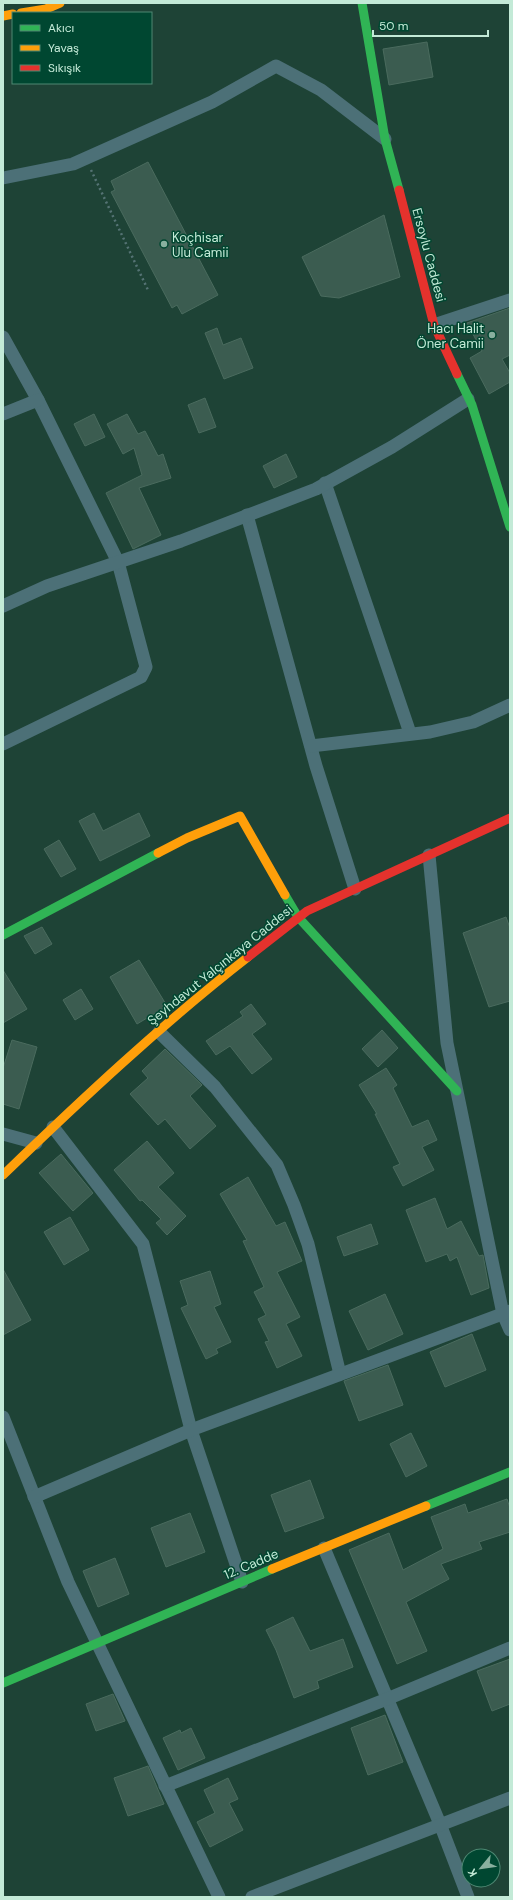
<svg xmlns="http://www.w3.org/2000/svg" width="513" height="1900" viewBox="0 0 513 1900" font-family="'DM Sans',sans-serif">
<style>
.building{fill:#3b5c50;stroke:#4a6b5e}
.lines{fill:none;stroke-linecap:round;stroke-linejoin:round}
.path{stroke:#557374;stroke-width:2.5;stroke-dasharray:2 3;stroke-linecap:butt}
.street{stroke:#4c7077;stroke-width:13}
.fast{stroke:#30b455;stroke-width:9}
.slow{stroke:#ff9f0a;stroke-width:9}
.jam{stroke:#e5322d;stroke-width:9}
.poi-dot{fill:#89b09f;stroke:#004731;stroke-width:1.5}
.labels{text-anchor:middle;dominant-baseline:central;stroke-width:3;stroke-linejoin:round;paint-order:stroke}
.poi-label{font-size:13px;fill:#c3ead7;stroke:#004731;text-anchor:start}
.street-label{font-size:13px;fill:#c3ead7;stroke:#004731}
</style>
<rect width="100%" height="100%" fill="#1e4336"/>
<g class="building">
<path d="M427 42 433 77 389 85 383 49Z"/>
<path d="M148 162 218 295 182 314 177 305 172 308 111 192 115 190 111 181Z"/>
<path d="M384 215 400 277 339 298 321 296 302 257Z"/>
<path d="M510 308V355L502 359 510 373V382L489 394 470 358 482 351 467 323Z"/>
<path d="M217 328 223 345 241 338 253 368 224 379 205 333Z"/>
<path d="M205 398 216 427 199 433 188 405Z"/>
<path d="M94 414 105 437 85 446 74 424Z"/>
<path d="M127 414 138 434 145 431 158 456 163 454 171 478 139 488 161 535 133 549 106 493 142 475 134 448 123 454 107 424Z"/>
<path d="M286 454 297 477 274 488 263 466Z"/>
<path d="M94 813 103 831 139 813 150 836 100 861 79 821Z"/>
<path d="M59 840 76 869 61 877 44 849Z"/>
<path d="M506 917 510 928V1001L489 1007 463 933Z"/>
<path d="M42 927 52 944 35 954 24 936Z"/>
<path d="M139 960 167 1006 137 1024 110 977Z"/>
<path d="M3 970 27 1009 3 1023Z"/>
<path d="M81 989 93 1009 75 1020 63 1000Z"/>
<path d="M251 1004 266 1024 252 1034 272 1059 252 1074 230 1046 216 1055 206 1041 243 1016 240 1012Z"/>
<path d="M382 1030 398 1048 378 1067 362 1049Z"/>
<path d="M12 1040 37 1047 19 1109 3 1104V1068Z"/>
<path d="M165 1049 202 1085 190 1096 216 1126 190 1149 165 1119 158 1125 130 1094 148 1078 142 1071Z"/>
<path d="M386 1068 397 1085 393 1088 412 1127 428 1120 437 1140 422 1147 434 1170 403 1186 393 1167 400 1164 375 1114H377L359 1085Z"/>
<path d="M147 1141 174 1173 158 1187 186 1216 167 1235 156 1223 161 1219 142 1200 140 1201 114 1170Z"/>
<path d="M61 1154 93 1193 73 1211 39 1173Z"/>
<path d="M248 1177 276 1226 285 1222 302 1261 277 1272 300 1317 286 1324 302 1356 277 1368 265 1342 269 1341 258 1319 266 1315 254 1292 264 1287 243 1241 247 1240 220 1194Z"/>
<path d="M435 1198 447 1229 461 1221 479 1256 483 1255 489 1288 471 1295 457 1257 450 1261 447 1254 426 1262 406 1210Z"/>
<path d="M70 1217 89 1250 64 1265 44 1232Z"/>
<path d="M371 1224 378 1244 344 1256 337 1237Z"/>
<path d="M3 1269 31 1320 3 1335Z"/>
<path d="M210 1271 221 1304 214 1307 231 1342 216 1349 218 1353 206 1359 181 1308 188 1305 180 1281Z"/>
<path d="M385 1294 403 1334 368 1350 349 1311Z"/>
<path d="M472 1334 486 1370 445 1387 430 1352Z"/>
<path d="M388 1365 403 1405 359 1421 344 1381Z"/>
<path d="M411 1433 427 1466 406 1477 390 1444Z"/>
<path d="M310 1480 324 1518 285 1532 271 1495Z"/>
<path d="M507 1499 510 1508V1532L479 1542 482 1549 441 1564 449 1579 406 1602 427 1651 397 1664 349 1550 389 1533 403 1570 443 1549 431 1517 465 1504 468 1513Z"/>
<path d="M190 1513 205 1552 166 1567 151 1528Z"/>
<path d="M115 1558 129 1594 98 1607 83 1571Z"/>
<path d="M293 1617 310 1651 343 1639 353 1667 317 1681 319 1688 294 1698 276 1650 266 1630Z"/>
<path d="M510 1659V1704L492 1711 477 1671Z"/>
<path d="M113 1694 125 1721 96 1731 86 1704Z"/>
<path d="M385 1715 403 1762 368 1775 351 1728Z"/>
<path d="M191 1728 205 1758 178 1770 163 1738 180 1730 181 1733Z"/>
<path d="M148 1766 164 1804 128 1816 114 1778Z"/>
<path d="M228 1778 238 1799 229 1803 243 1830 210 1847 197 1822 215 1813 204 1790Z"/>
</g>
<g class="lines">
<path class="path" d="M91 170 148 290"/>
<g class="street">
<path d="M3 178 73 164 212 102 276 66 321 90 385 139"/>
<path d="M434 325 510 300"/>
<path d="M3 337 38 400 118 562 146 667 141 677 3 744"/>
<path d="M3 414 38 400"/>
<path d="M325 483 410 733"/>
<path d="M247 515 316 766 355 889"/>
<path d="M3 606 47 586 181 541 316 489 392 447 468 399"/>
<path d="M311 746 430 732 473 722 510 705"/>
<path d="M429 855 447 1043 503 1314 510 1330"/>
<path d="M159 1032 215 1087 277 1165 294 1205 308 1244 340 1374"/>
<path d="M53 1127 143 1244 191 1430 242 1582"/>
<path d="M3 1134 36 1143"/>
<path d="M3 1417 68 1582 219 1897"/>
<path d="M34 1497 191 1430 510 1311"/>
<path d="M324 1548 440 1824 468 1897"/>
<path d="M165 1786 387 1699 510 1648"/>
<path d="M252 1897 510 1798"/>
</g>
<g class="fast">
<path d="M362 3 385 139 399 190"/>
<path d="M457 374 472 405 510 527"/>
<path d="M285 895 298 917 457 1091"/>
<path d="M3 935 158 853"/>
<path d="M426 1506 510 1472"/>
<path d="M3 1683 272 1569"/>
</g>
<g class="slow">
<path d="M21 13 46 9 60 3"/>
<path d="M3 16 13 14"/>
<path d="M158 853 187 838 240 816 285 895"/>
<path d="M3 1175C82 1099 162 1024 248 957"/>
<path d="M272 1569 426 1506"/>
</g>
<g class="jam">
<path d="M399 190 434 325 457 374"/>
<path d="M248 957 307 911 510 818"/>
</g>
</g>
<g class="poi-dot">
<circle cx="164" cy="244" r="4"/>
<circle cx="492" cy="335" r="4"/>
</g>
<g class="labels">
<g class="poi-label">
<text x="172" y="237">Koçhisar<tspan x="172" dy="15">Ulu Camii</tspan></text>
<text x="484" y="328" text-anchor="end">Hacı Halit<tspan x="484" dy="15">Öner Camii</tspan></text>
</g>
<g class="street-label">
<text transform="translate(429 255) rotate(75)">Ersoylu Caddesi</text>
<text transform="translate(220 965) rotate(-39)">Şeyhdavut Yalçınkaya Caddesi</text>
<text transform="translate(251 1564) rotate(-23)">12. Cadde</text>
</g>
</g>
<rect width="513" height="1900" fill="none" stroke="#c3ead7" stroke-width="8"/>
<rect x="12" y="12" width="140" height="72" fill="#004731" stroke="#4e8873"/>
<rect x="20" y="25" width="20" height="6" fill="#30b455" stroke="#4e8873"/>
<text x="48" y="32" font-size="12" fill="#c3ead7">Akıcı</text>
<rect x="20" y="45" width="20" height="6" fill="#ff9f0a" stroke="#4e8873"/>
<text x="48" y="52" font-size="12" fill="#c3ead7">Yavaş</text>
<rect x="20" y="65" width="20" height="6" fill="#e5322d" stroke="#4e8873"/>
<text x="48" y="72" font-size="12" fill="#c3ead7">Sıkışık</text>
<g transform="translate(481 1868) rotate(241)"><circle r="19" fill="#004731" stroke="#4e8873"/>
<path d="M0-3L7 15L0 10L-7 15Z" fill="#89b09f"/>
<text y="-6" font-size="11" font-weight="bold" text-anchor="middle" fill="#c3ead7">K</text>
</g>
<path d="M373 30v6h115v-6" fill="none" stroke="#c3ead7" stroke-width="2"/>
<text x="379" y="30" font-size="12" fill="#c3ead7" stroke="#004731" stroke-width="3" paint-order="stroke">50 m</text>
</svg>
